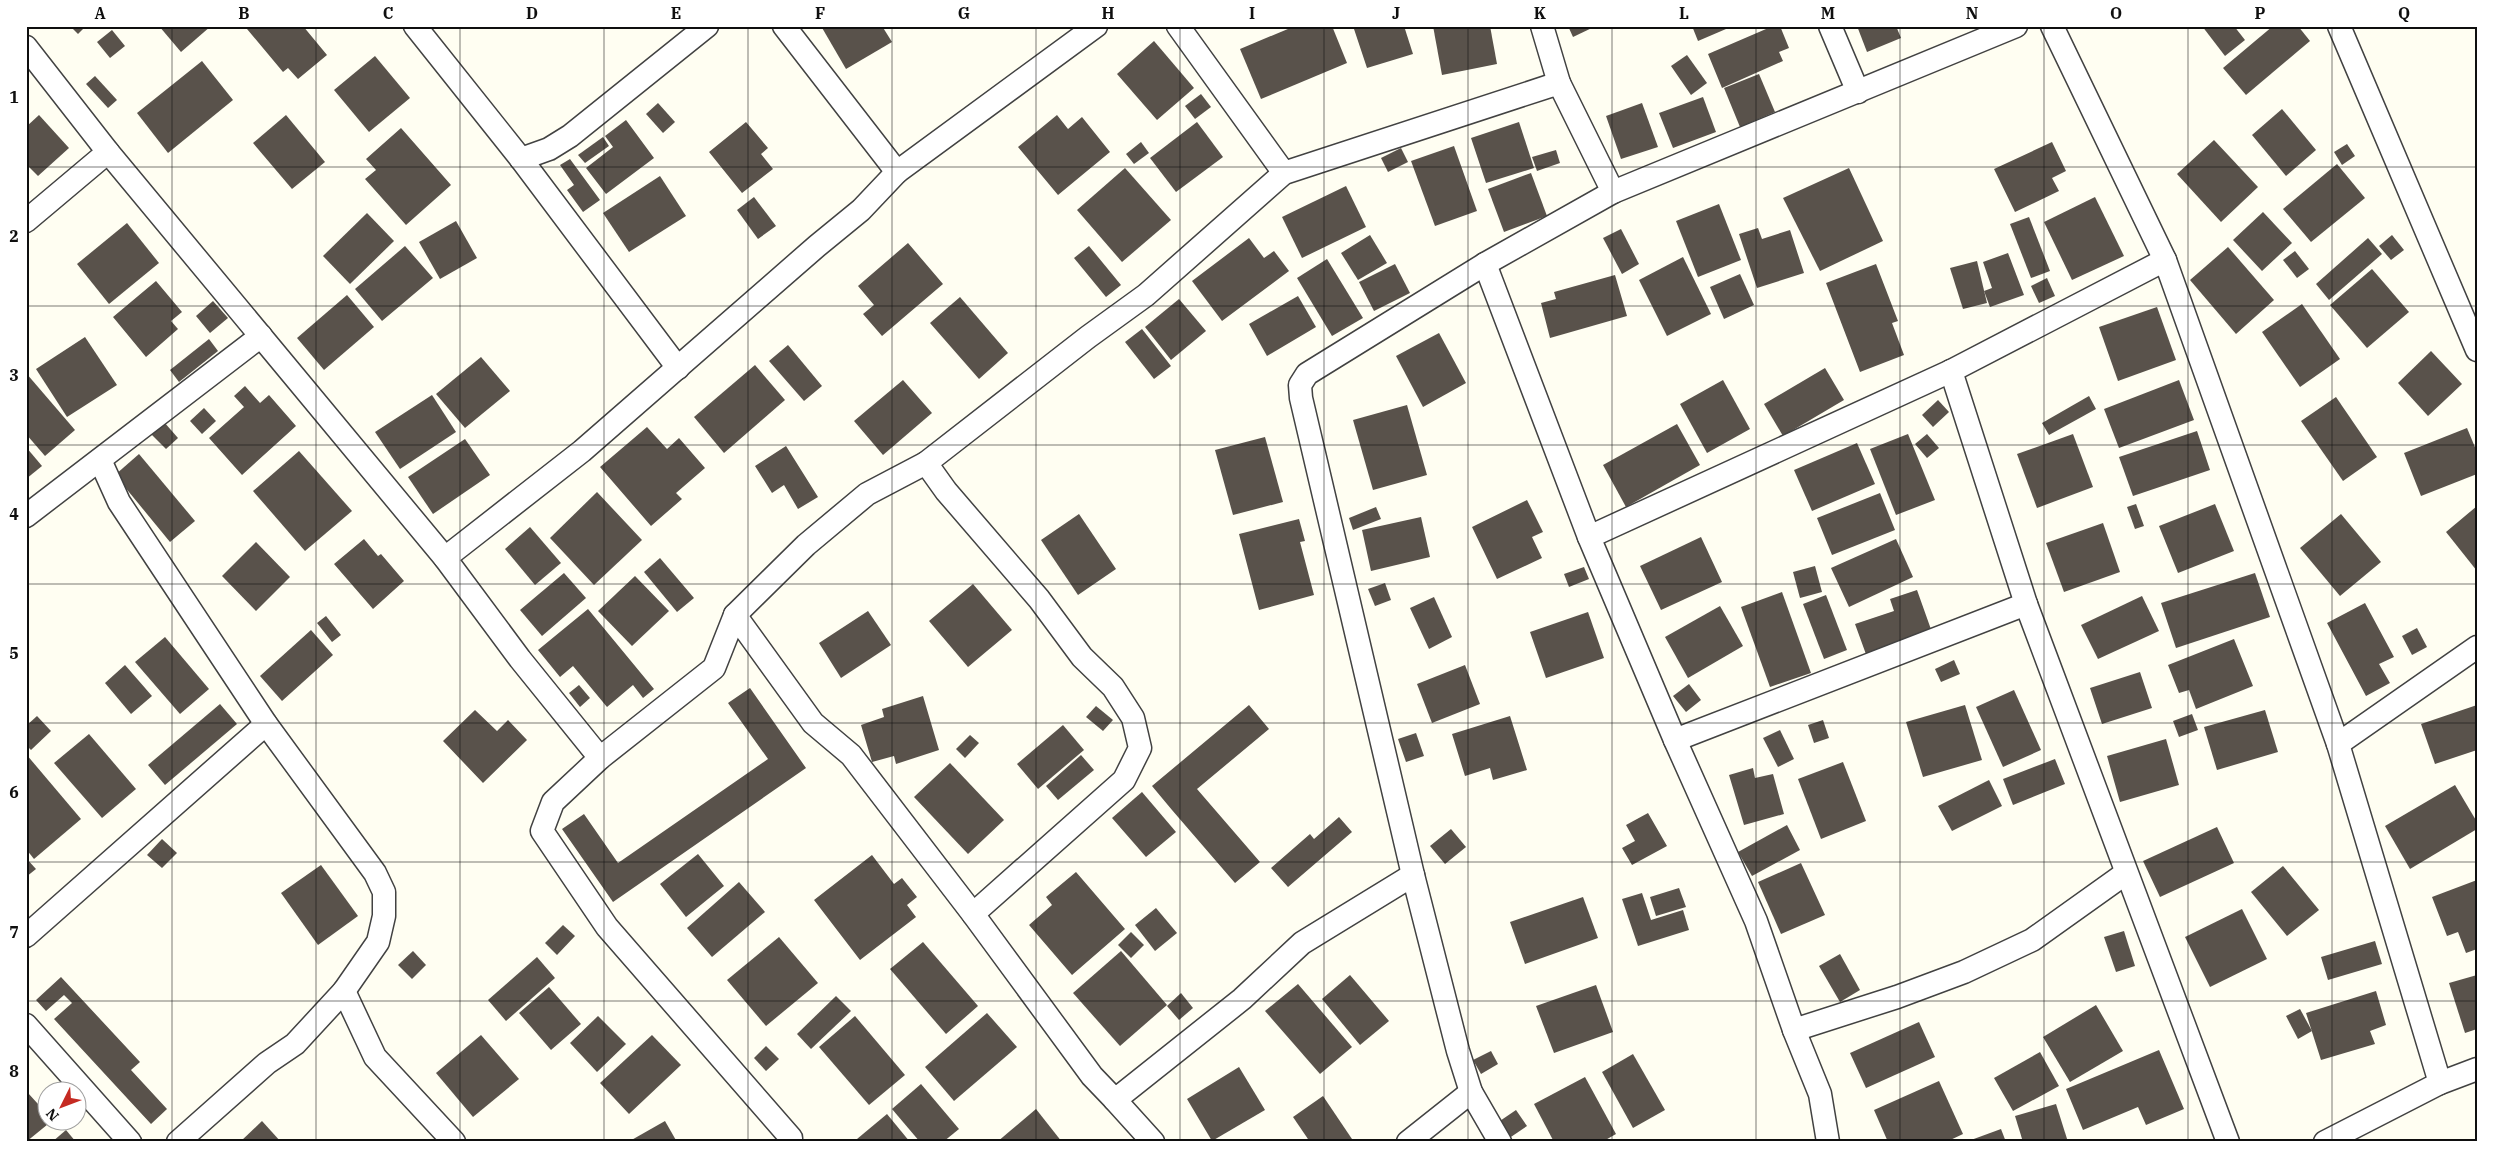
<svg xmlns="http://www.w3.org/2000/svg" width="2503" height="1168" viewBox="0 0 2503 1168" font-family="'IBM Plex Serif',serif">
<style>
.building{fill:#59524b}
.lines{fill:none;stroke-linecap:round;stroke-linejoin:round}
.minor-casing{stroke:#424242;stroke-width:25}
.minor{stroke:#fff;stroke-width:22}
.grid{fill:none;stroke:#0f0f0f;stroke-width:1;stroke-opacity:0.55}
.neatline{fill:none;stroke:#0f0f0f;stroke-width:2}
.grid-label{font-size:16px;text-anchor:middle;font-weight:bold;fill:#0f0f0f}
</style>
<rect width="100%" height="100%" fill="#fffef2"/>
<g class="building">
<path d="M70 26H86L78 34Z"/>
<path d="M159 26H211L181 52Z"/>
<path d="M249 26H303L327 55 298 79 288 68 283 72 247 29Z"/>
<path d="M821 26H882L892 42 846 69Z"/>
<path d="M1295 26H1332L1347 63 1261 99 1240 49Z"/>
<path d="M1353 26H1404L1413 54 1367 68Z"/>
<path d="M1433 26H1490L1497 64 1442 75Z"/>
<path d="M1568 26H1596L1573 37Z"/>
<path d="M1692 26H1733L1698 41Z"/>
<path d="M1773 26H1780L1789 48 1779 52 1783 61 1722 88 1708 54Z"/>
<path d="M1857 26H1896L1901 38 1867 52Z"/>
<path d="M2202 26H2234L2245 40 2225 56Z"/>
<path d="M2273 26H2298L2310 41 2246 95 2223 68Z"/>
<path d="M112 30 125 46 110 58 97 42Z"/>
<path d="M1154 41 1194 88 1157 120 1117 74Z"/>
<path d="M1687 55 1707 83 1691 95 1671 66Z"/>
<path d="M375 56 410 98 369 132 334 90Z"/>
<path d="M202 61 233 100 168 153 137 113Z"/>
<path d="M1759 74 1775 112 1740 127 1724 88Z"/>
<path d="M95 76 117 100 108 108 86 84Z"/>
<path d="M1201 94 1211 107 1195 119 1185 106Z"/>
<path d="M1703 97 1716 132 1673 148 1659 113Z"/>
<path d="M658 103 675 122 663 133 646 114Z"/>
<path d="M1642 103 1658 147 1621 159 1606 116Z"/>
<path d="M2282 109 2316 150 2286 176 2252 135Z"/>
<path d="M39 115 69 148 38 176 26 164V127Z"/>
<path d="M286 115 325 162 292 189 253 143Z"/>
<path d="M1057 115 1068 129 1082 117 1110 152 1058 195 1018 147Z"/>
<path d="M626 120 654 158 606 194 586 168 613 147 605 136Z"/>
<path d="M746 122 768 148 761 154 773 169 742 193 709 152Z"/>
<path d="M1197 122 1223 157 1176 192 1150 158Z"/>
<path d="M1519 122 1534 168 1486 183 1471 138Z"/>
<path d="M401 128 451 185 406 225 365 179 376 170 366 159Z"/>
<path d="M603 137 609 146 585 163 578 155Z"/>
<path d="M2214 140 2258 187 2221 222 2177 174Z"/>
<path d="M1141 142 1149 153 1134 164 1126 154Z"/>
<path d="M2052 142 2066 171 2052 178 2059 191 2015 212 1994 169Z"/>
<path d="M2347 144 2355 156 2342 165 2334 152Z"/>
<path d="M1454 146 1477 211 1435 226 1411 161Z"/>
<path d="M1401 148 1408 162 1388 172 1381 158Z"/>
<path d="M1556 150 1560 163 1537 171 1532 157Z"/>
<path d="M570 159 600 200 583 212 567 190 574 185 560 165Z"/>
<path d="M2337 164 2365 198 2311 242 2283 209Z"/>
<path d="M1125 168 1171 220 1122 262 1077 210Z"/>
<path d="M1849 168 1883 241 1820 271 1783 198Z"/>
<path d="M1531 173 1547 216 1504 232 1488 189Z"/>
<path d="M660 176 686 216 629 252 603 213Z"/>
<path d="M1346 186 1366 227 1302 258 1282 217Z"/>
<path d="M754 197 776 226 758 239 737 210Z"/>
<path d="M2095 197 2124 256 2072 280 2044 222Z"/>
<path d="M1719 204 1741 260 1698 277 1676 221Z"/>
<path d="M2263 212 2292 243 2262 271 2233 240Z"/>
<path d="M367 213 394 241 350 284 323 256Z"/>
<path d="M2029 217 2050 271 2031 278 2010 224Z"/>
<path d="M456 221 477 258 440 279 419 242Z"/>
<path d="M127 223 159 263 109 304 77 264Z"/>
<path d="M1758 228 1762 239 1790 230 1804 273 1757 288 1739 234Z"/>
<path d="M1621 229 1639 264 1622 274 1603 238Z"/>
<path d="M1370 235 1387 263 1358 280 1341 253Z"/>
<path d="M2392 235 2404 250 2391 260 2379 246Z"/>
<path d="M1249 238 1264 258 1274 251 1289 271 1222 321 1192 281Z"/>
<path d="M2368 238 2382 254 2329 300 2316 284Z"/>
<path d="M908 243 943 284 882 336 863 314 874 305 858 286Z"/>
<path d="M405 246 433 278 382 321 355 289Z"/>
<path d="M1089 246 1121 285 1106 297 1074 258Z"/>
<path d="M2228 247 2274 300 2236 334 2190 280Z"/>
<path d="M2295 251 2309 269 2297 278 2283 260Z"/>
<path d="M2008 253 2024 295 1990 307 1984 291 1992 288 1983 262Z"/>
<path d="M1683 257 1711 314 1667 336 1639 280Z"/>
<path d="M1327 259 1363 318 1332 336 1297 278Z"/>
<path d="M1977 261 1987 303 1963 309 1950 268Z"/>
<path d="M1395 264 1410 293 1374 311 1359 282Z"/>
<path d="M1876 264 1898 321 1892 323 1904 355 1860 372 1826 283Z"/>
<path d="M2372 269 2409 312 2367 348 2330 305Z"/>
<path d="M1740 274 1754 305 1724 319 1710 287Z"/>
<path d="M1615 275 1627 316 1550 338 1541 303 1556 299 1554 292Z"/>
<path d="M2047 278 2055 296 2039 303 2031 286Z"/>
<path d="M156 281 182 312 171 321 178 329 146 357 113 317Z"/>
<path d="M347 295 374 327 324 370 297 338Z"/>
<path d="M1298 296 1316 327 1267 356 1249 324Z"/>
<path d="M960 297 1008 353 979 379 930 323Z"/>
<path d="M1179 299 1206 331 1171 360 1145 327Z"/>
<path d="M213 301 228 318 210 333 196 316Z"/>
<path d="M2302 304 2340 359 2300 387 2262 332Z"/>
<path d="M2157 307 2176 360 2118 381 2099 327Z"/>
<path d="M1142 329 1171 366 1154 379 1125 342Z"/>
<path d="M1439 333 1466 383 1423 407 1396 356Z"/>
<path d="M85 337 117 385 67 417 36 369Z"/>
<path d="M209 339 218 351 179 382 170 370Z"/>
<path d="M788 345 822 386 804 401 769 361Z"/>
<path d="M2431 351 2462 384 2428 416 2398 383Z"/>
<path d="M481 357 510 391 465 428 436 394Z"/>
<path d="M755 365 785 400 724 453 694 417Z"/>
<path d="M1825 368 1844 400 1783 436 1764 404Z"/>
<path d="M26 373 75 430 45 456 26 434Z"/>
<path d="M903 380 932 413 883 455 854 421Z"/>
<path d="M1723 380 1750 429 1707 453 1680 404Z"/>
<path d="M2179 380 2194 420 2119 448 2104 409Z"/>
<path d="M245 386 260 403 269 395 296 426 242 475 209 438 244 407 234 396Z"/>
<path d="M432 395 456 432 400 469 375 432Z"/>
<path d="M2089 396 2096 409 2049 435 2042 423Z"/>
<path d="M2336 397 2377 457 2343 481 2301 421Z"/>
<path d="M1938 400 1949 412 1933 427 1922 415Z"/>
<path d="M1407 405 1427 475 1373 490 1353 420Z"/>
<path d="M204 408 216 421 202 434 190 421Z"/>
<path d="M164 422 178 438 166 449 151 434Z"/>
<path d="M1677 424 1700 465 1626 507 1603 465Z"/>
<path d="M647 427 667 449 679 438 705 468 676 493 682 499 651 526 600 467Z"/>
<path d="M2467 428 2477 452V474L2421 496 2404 453Z"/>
<path d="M2197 431 2210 470 2133 496 2119 457Z"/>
<path d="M1908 434 1935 500 1896 515 1870 449Z"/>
<path d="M1927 434 1939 448 1927 458 1915 444Z"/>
<path d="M2073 434 2093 487 2037 508 2017 454Z"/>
<path d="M1265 437 1283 502 1233 515 1215 450Z"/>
<path d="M465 439 490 475 433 514 408 477Z"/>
<path d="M1857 443 1875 484 1812 511 1794 470Z"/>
<path d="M786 446 818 497 798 509 784 485 772 493 755 466Z"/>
<path d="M26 447 42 466 26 479Z"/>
<path d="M299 451 352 511 305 551 253 491Z"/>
<path d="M139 454 195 521 170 542 115 475Z"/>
<path d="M597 492 642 540 594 585 550 538Z"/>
<path d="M1880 493 1895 530 1832 555 1817 518Z"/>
<path d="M1527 500 1543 532 1532 537 1542 558 1497 579 1472 527Z"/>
<path d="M2136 504 2144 526 2135 529 2127 507Z"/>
<path d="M2215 504 2234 551 2178 573 2159 526Z"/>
<path d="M2477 506V571L2446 532Z"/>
<path d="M1376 507 1381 519 1353 530 1349 518Z"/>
<path d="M1079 514 1116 569 1078 595 1041 540Z"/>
<path d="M2341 514 2381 562 2340 596 2300 548Z"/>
<path d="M1421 517 1430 557 1371 571 1362 530Z"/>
<path d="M1299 519 1305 541 1300 542 1314 595 1259 610 1239 534Z"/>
<path d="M2103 523 2120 572 2064 592 2046 543Z"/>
<path d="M530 527 561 563 535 585 505 549Z"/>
<path d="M1701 537 1722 582 1661 610 1640 566Z"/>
<path d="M364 539 378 556 381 554 404 581 373 609 334 564Z"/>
<path d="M1896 539 1913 577 1849 607 1831 568Z"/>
<path d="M256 542 290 577 256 611 222 576Z"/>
<path d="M660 558 694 598 677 612 644 572Z"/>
<path d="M1815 566 1822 592 1800 598 1793 572Z"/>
<path d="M1584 567 1589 579 1569 587 1564 574Z"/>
<path d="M564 573 586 598 542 636 520 610Z"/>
<path d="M2255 573 2270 617 2176 648 2161 603Z"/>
<path d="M635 576 669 611 632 646 598 611Z"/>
<path d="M1385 583 1391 600 1375 606 1368 589Z"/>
<path d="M973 584 1012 630 968 667 929 621Z"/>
<path d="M1917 590 1933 635 1867 657 1855 624 1894 611 1890 599Z"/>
<path d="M1782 592 1811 673 1770 687 1741 607Z"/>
<path d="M1826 595 1847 650 1824 659 1803 604Z"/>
<path d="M2142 596 2159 631 2098 659 2081 625Z"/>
<path d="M1434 597 1452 637 1429 649 1410 608Z"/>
<path d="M2365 603 2394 657 2379 664 2390 683 2366 696 2327 623Z"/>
<path d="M1720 606 1743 646 1688 678 1665 637Z"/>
<path d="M588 609 654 689 643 698 633 685 607 707 573 666 560 677 538 650Z"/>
<path d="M868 611 891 645 841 678 819 643Z"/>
<path d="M1588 612 1604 658 1546 678 1530 632Z"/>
<path d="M326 616 341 635 332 642 317 623Z"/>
<path d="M2417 628 2427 647 2412 655 2402 636Z"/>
<path d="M311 630 333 655 282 701 260 676Z"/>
<path d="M165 637 209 689 180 714 135 662Z"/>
<path d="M2234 639 2253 686 2196 709 2189 690 2179 693 2168 665Z"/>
<path d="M1954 660 1960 674 1941 682 1935 669Z"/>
<path d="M125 665 152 696 131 714 105 683Z"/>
<path d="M1465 665 1480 704 1432 723 1417 684Z"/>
<path d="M2140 672 2152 708 2102 724 2090 688Z"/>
<path d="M1689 684 1701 700 1686 712 1673 696Z"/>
<path d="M579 685 590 698 580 707 569 693Z"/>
<path d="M750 688 806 768 613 902 562 829 584 814 618 863 768 759 728 703Z"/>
<path d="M2014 690 2041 750 2003 767 1976 707Z"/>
<path d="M923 696 939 750 896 764 894 756 872 762 861 725 884 717 882 709Z"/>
<path d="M220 704 237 724 165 785 148 765Z"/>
<path d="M1249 705 1269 729 1197 789 1260 862 1235 883 1172 810 1176 806 1172 810 1152 786Z"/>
<path d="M1965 705 1982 760 1923 777 1906 722Z"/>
<path d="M2477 705V750L2435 764 2421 724Z"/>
<path d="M1096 706 1113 720 1103 731 1086 717Z"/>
<path d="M475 710 497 731 508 720 527 740 483 783 443 741Z"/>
<path d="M2265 710 2278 752 2217 770 2204 727Z"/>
<path d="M2192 714 2198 730 2179 737 2173 721Z"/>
<path d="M37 716 51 731 31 750 26 745V726Z"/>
<path d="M1510 716 1527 770 1493 780 1490 768 1465 776 1452 734Z"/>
<path d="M1823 720 1829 738 1814 743 1808 725Z"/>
<path d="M1063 725 1084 750 1038 789 1017 764Z"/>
<path d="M1780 730 1794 759 1778 767 1763 738Z"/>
<path d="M1416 733 1424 756 1406 762 1398 739Z"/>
<path d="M89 734 136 789 102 818 54 763Z"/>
<path d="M970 735 979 743 965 758 956 749Z"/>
<path d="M2166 739 2179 785 2120 802 2107 756Z"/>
<path d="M26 754 81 819 34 859 26 849Z"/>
<path d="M1081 755 1094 770 1058 800 1046 786Z"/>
<path d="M2055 759 2065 784 2013 805 2003 779Z"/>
<path d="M1843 762 1866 821 1821 839 1798 779Z"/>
<path d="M950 763 1004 820 968 854 914 797Z"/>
<path d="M1753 768 1755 778 1773 774 1784 814 1744 825 1729 775Z"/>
<path d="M1989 780 2002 806 1952 831 1938 806Z"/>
<path d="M2455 785 2477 822V829L2410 869 2385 826Z"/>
<path d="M1142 792 1176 832 1146 857 1112 818Z"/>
<path d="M1648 813 1667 846 1632 865 1622 848 1635 841 1626 825Z"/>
<path d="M1339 817 1352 832 1288 887 1271 868 1310 834 1314 839Z"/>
<path d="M1787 825 1800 850 1752 876 1738 852Z"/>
<path d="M2217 827 2234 863 2160 897 2143 861Z"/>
<path d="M1451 829 1466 847 1445 864 1430 846Z"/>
<path d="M162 839 177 853 162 868 147 855Z"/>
<path d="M698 854 724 886 686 917 660 884Z"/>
<path d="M872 855 894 884 902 878 917 897 907 905 916 917 860 960 814 900Z"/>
<path d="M26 858 36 869 26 877Z"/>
<path d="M1801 863 1825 915 1781 934 1758 882Z"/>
<path d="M321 865 358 916 318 945 281 893Z"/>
<path d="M2283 866 2319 910 2287 936 2251 892Z"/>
<path d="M1076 872 1125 929 1072 975 1029 925 1052 905 1046 897Z"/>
<path d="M2477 880V949L2466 953 2458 932 2447 936 2432 897Z"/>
<path d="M739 882 765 912 712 957 687 928Z"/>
<path d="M1679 888 1686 907 1656 916 1650 897Z"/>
<path d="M1642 893 1651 920 1683 910 1689 930 1638 946 1622 899Z"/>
<path d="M1583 897 1598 938 1525 964 1510 922Z"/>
<path d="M1156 908 1177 933 1155 951 1135 925Z"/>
<path d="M2242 909 2267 959 2210 987 2185 937Z"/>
<path d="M563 925 575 936 557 955 545 943Z"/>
<path d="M2124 931 2135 966 2116 972 2104 937Z"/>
<path d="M1131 932 1144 945 1131 958 1118 945Z"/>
<path d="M779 937 818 983 766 1026 727 980Z"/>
<path d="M2375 941 2382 964 2328 980 2321 957Z"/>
<path d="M923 942 978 1006 946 1034 890 969Z"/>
<path d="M413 951 426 965 412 979 398 965Z"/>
<path d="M1121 951 1167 1005 1120 1046 1073 993Z"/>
<path d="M1840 954 1860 990 1840 1002 1819 966Z"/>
<path d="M537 957 555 978 506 1021 488 1000Z"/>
<path d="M1350 975 1389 1021 1360 1045 1322 999Z"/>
<path d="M2477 975V1029L2465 1033 2449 983Z"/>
<path d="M61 977 140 1062 131 1070 167 1109 151 1124 54 1019 72 1003 64 995 46 1011 36 1000Z"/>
<path d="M1298 984 1352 1047 1320 1074 1265 1011Z"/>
<path d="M1596 985 1613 1032 1554 1053 1536 1006Z"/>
<path d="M549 987 581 1024 551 1050 519 1013Z"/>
<path d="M2376 991 2386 1025 2370 1031 2375 1044 2321 1060 2306 1013Z"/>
<path d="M1181 993 1193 1008 1179 1020 1167 1006Z"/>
<path d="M836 996 851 1011 811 1049 797 1034Z"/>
<path d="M2096 1005 2123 1051 2070 1082 2043 1037Z"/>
<path d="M2300 1009 2312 1031 2298 1039 2286 1016Z"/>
<path d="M987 1013 1017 1047 954 1101 925 1067Z"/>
<path d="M598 1016 626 1044 597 1072 570 1043Z"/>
<path d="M855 1016 905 1075 869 1105 819 1047Z"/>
<path d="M1919 1022 1935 1057 1866 1088 1850 1053Z"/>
<path d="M481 1035 519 1079 473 1117 436 1073Z"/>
<path d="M652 1035 681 1065 629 1114 600 1083Z"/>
<path d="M766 1046 779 1059 766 1071 754 1058Z"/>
<path d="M2159 1050 2184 1109 2146 1125 2138 1107 2083 1130 2066 1089Z"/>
<path d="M1491 1051 1498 1064 1481 1074 1473 1060Z"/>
<path d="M2040 1052 2059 1086 2013 1111 1994 1078Z"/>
<path d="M1633 1054 1665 1110 1633 1128 1602 1072Z"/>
<path d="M1239 1067 1265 1110 1212 1141 1187 1099Z"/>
<path d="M1585 1077 1616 1134 1602 1142H1554L1534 1104Z"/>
<path d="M1939 1081 1963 1134 1946 1142H1888L1874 1110Z"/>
<path d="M921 1084 959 1129 943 1142H920L892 1109Z"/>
<path d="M28 1093 48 1115V1120H53L26 1142V1095Z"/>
<path d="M1323 1096 1354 1142H1310L1293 1117Z"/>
<path d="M2056 1104 2068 1142H2023L2015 1116Z"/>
<path d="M1036 1109 1062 1142H997Z"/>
<path d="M1516 1110 1527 1126 1505 1141 1494 1125Z"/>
<path d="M887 1114 910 1142H859L857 1139Z"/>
<path d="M262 1121 281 1142H240Z"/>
<path d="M665 1121 677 1142H628Z"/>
<path d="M2001 1129 2006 1142H1971V1140Z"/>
<path d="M66 1130 76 1142H52Z"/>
</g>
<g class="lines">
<defs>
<g id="minor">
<path d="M415 26 521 159 678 368"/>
<path d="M784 26 897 172"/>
<path d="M1178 26 1284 173"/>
<path d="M1542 26 1559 83 1613 192"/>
<path d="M1830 26 1858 92"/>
<path d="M2052 26 2165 260 2338 744 2440 1083 2325 1142"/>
<path d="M2339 26 2477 350"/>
<path d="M26 47 108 152 445 558 520 659 600 758"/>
<path d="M521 159 549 149 570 136 707 26"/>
<path d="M26 221 108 152"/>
<path d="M1485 264 1589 537 1675 740 1756 921 1794 1030 1820 1094 1828 1142"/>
<path d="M1951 371 2026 604 2228 1142"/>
<path d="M100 460 119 502 266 724 375 873 384 892V916L378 942 344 991 295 1044 267 1063 178 1142"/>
<path d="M926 463 946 491 1039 599 1082 657 1113 687 1133 718 1140 748 1124 780 973 914"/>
<path d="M26 516 261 336"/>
<path d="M1589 537 1951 371 2165 260"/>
<path d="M445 558 582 451 817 246 861 210 897 172 1096 26"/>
<path d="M735 615 813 723 851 755 973 914 1092 1076 1115 1100 1242 999 1302 943 1413 875"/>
<path d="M1675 740 2026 604"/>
<path d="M2338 744 2477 647"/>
<path d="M26 936 266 724"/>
<path d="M344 991 375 1057 454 1142"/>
<path d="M26 1025 130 1142"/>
<path d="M1794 1030 1897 997 1964 972 2032 940 2126 873"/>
<path d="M2440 1083 2477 1069"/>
<path d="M1115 1100 1153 1142"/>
<path d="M791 1138 607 927 542 831 553 802 600 758 714 668 735 615 806 545 867 494 926 463 1088 337 1146 295 1284 173 1559 83"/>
<path d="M1408 1142 1471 1092"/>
<path d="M1500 1142 1471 1092 1458 1051 1413 875 1301 398 1300 385 1307 374 1485 264 1613 192 2016 26"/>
</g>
</defs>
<use href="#minor" class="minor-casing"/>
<use href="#minor" class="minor"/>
</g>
<path class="grid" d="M172 26V1142M316 26V1142M460 26V1142M604 26V1142M748 26V1142M892 26V1142M1036 26V1142M1180 26V1142M1324 26V1142M1468 26V1142M1612 26V1142M1756 26V1142M1900 26V1142M2044 26V1142M2188 26V1142M2332 26V1142M26 167H2477M26 306H2477M26 445H2477M26 584H2477M26 723H2477M26 862H2477M26 1001H2477"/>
<rect width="2503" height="1168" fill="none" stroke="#ffffff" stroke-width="55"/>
<g transform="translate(62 1106) rotate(228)"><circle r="24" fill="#ffffff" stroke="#9f9f9f"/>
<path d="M0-4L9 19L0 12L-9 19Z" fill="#c52a22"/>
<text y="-8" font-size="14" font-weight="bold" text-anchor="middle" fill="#0f0f0f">N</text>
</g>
<rect x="28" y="28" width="2448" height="1112" class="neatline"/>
<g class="grid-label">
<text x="100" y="19">A</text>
<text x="244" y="19">B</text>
<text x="388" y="19">C</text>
<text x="532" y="19">D</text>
<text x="676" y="19">E</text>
<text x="820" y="19">F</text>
<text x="964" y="19">G</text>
<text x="1108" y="19">H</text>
<text x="1252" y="19">I</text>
<text x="1396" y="19">J</text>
<text x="1540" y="19">K</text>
<text x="1684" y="19">L</text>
<text x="1828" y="19">M</text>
<text x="1972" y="19">N</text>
<text x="2116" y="19">O</text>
<text x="2260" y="19">P</text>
<text x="2404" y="19">Q</text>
<text x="14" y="103">1</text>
<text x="14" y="242">2</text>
<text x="14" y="381">3</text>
<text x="14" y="520">4</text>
<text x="14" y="659">5</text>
<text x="14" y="798">6</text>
<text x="14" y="938">7</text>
<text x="14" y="1077">8</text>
</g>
</svg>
